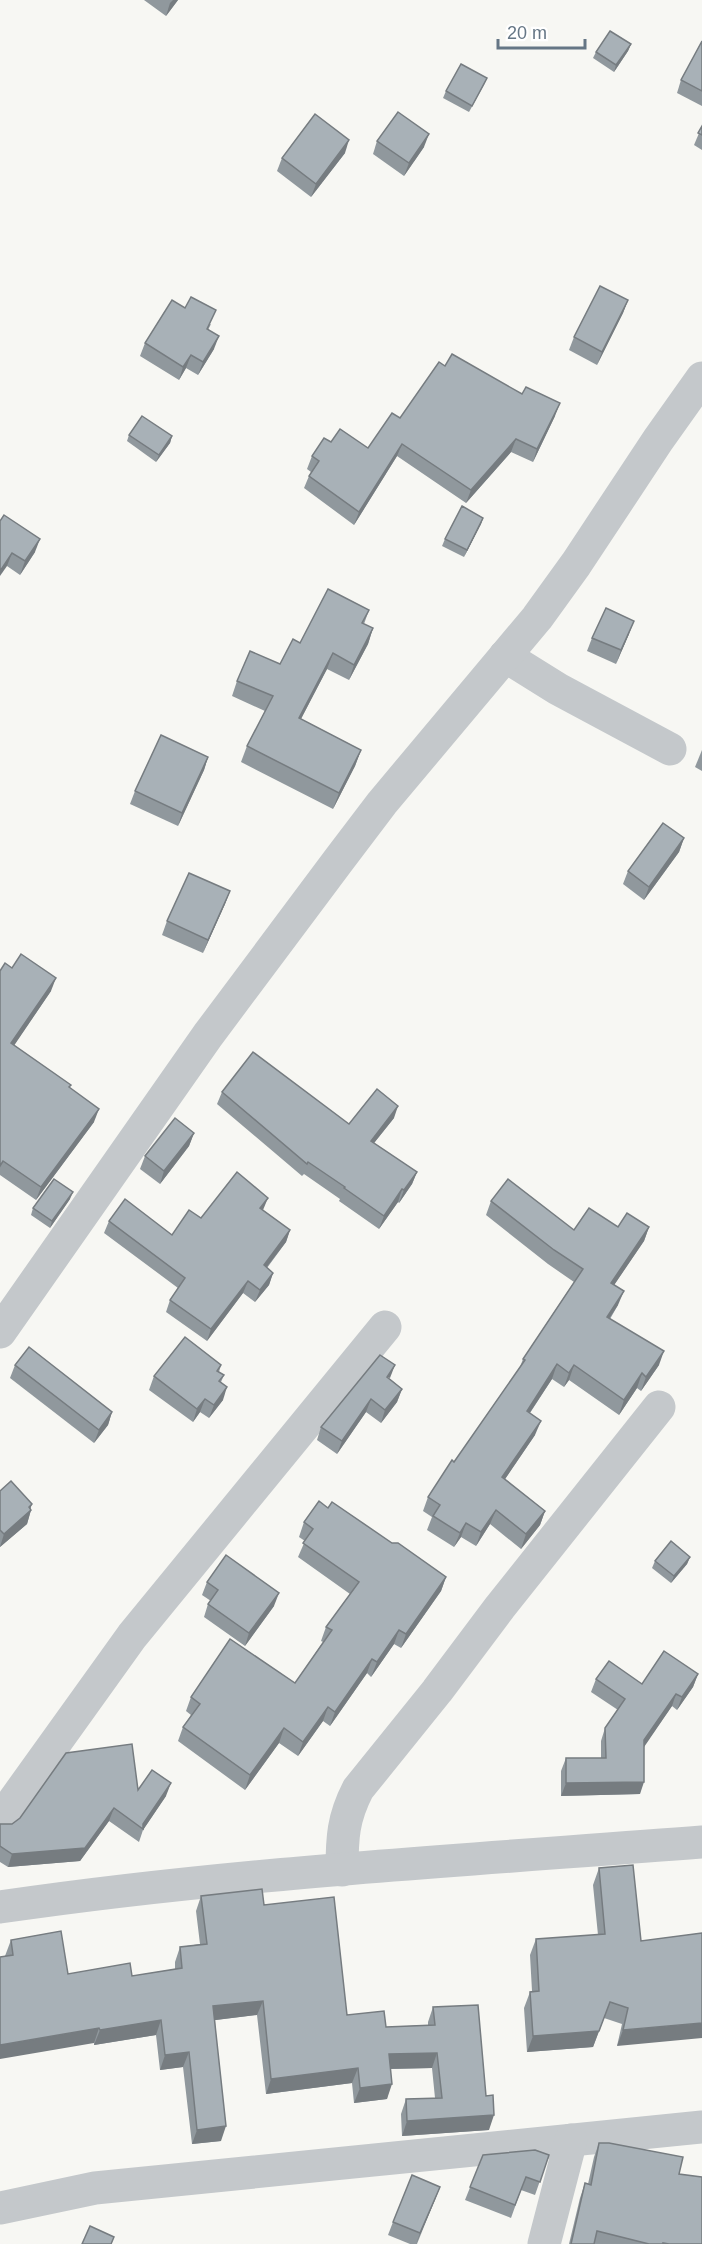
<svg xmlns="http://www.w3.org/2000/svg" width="702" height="2244" viewBox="0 0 702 2244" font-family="Helvetica,sans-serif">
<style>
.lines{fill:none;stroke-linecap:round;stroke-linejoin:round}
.minor{stroke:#c4c8cb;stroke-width:33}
.tertiary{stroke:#c4c8cb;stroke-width:33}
.wall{fill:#90989d}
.shaded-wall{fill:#767c80}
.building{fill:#a8b1b7;stroke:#767c80;stroke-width:1.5}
</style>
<rect width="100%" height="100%" fill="#f7f7f3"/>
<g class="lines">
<g class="minor">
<path d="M505 656 558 689 670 749"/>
<path d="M0 1332 208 1035 338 861 382 803 537 618 576 564 658 440 702 378"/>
<path d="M0 1820 132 1636 385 1327"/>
<path d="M342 1870C342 1838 343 1818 358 1789L437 1691 500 1607 659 1407"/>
<path d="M0 2208 95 2188 702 2127"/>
<path d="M544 2244 571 2140"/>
</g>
<path class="tertiary" d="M0 1907C232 1873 468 1860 702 1842"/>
</g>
<g class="wall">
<path d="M144 0H178L166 16Z"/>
<path d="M702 41V106L677 93 681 80Z"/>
<path d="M631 44 628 51 614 72 593 58 596 52Z"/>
<path d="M487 78 484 85 469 112 443 98 446 91Z"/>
<path d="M702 126V150L694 145Z"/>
<path d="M377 141 424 147 404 176 373 154Z"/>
<path d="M345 153 311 197 277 171 282 158Z"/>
<path d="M628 300 623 313 597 365 569 350 574 337Z"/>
<path d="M211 324 208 330 214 349 198 375 186 368 179 380 140 356 145 343Z"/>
<path d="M445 366 555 416 533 462 511 452 466 503 397 456 354 525 304 488 309 476 311 472 307 469 312 456 331 442 368 448 400 418Z"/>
<path d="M129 435 172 436 170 443 156 462 127 441Z"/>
<path d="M483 518 481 524 464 557 442 546 445 539Z"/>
<path d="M0 521 35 552 20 575 7 566Z"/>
<path d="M369 610 364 624 373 628 368 644 349 680 327 669 301 719 361 750 355 766 333 809 241 762 247 746 265 711 232 696 237 681 280 664 300 643Z"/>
<path d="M629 634 616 664 587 651 592 638Z"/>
<path d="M702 750V771L695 767Z"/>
<path d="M208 757 204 770 178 826 130 804 135 791Z"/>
<path d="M684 838 679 852 644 900 623 884 628 871Z"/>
<path d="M230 891 225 904 203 953 162 935 167 921Z"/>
<path d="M0 971 51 991 14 1045 69 1088 94 1122 36 1200 0 1175Z"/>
<path d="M222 1092 349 1124 394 1118 374 1143 417 1172 412 1184 399 1203 398 1202 379 1229 339 1201 340 1199 304 1174 302 1176 217 1104Z"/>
<path d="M194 1133 189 1146 160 1184 140 1169 145 1156Z"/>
<path d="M70 1199 50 1228 31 1215 33 1208Z"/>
<path d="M491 1201 574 1230 618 1227H649L644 1241 614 1285 618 1305 610 1319 659 1365 641 1391 637 1388 619 1415 569 1380 564 1387 552 1379 530 1413 535 1435 505 1479 545 1511 540 1525 521 1549 490 1524 476 1546 461 1537 454 1547 427 1530 432 1517 423 1511 428 1497 454 1462 520 1367 523 1359 574 1282 548 1264 486 1215Z"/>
<path d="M263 1210 290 1230 286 1242 267 1268 273 1273 269 1285 255 1302 243 1293 207 1341 166 1312 170 1300 178 1288 104 1233 109 1221 172 1235 201 1218Z"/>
<path d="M15 1365 112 1412 108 1425 94 1443 10 1378Z"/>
<path d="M221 1365 219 1372 224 1375 221 1382 223 1400 209 1418 200 1412 193 1422 149 1390 154 1376Z"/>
<path d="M390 1379 402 1389 397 1402 381 1423 366 1412 337 1454 317 1440 321 1427Z"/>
<path d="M0 1491 32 1504 30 1509 31 1510 27 1524 0 1547Z"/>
<path d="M328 1508 392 1543 446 1577 441 1591 401 1648 394 1644 371 1677 367 1673 330 1726 323 1721 298 1756 279 1743 245 1790 178 1741 183 1727 191 1715 186 1711 191 1697 295 1683 323 1642 321 1641 326 1627 350 1594 298 1557 305 1541 299 1537 304 1522Z"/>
<path d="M690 1557 687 1564 671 1583 652 1568 655 1561Z"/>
<path d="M207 1582 274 1606 245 1646 204 1617 208 1604 211 1601 202 1595Z"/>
<path d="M698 1674 693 1687 677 1710 672 1706 644 1746 640 1794 561 1796V1771L566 1758H601V1741L605 1728 618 1710 591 1692 596 1679 642 1684Z"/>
<path d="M138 1790 166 1796 143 1830 139 1842 109 1821 80 1861 8 1867 0 1862V1824H12Z"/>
<path d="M599 1868 641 1941 702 1933 617 2046 622 2024 604 2018 593 2047 527 2052 524 2008 530 1992 532 1991 530 1955 536 1939 598 1935 593 1885Z"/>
<path d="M201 1896 264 1905 347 2015 386 2027 428 2025V2022L433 2007 486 2096 489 2130 402 2136 401 2114 406 2099 435 2098 432 2068 391 2069 387 2099 354 2103 352 2083 266 2094 257 2015 215 2020 221 2141 192 2144 183 2067 160 2070 156 2035 94 2045V2043L5 1956 11 1940 68 1974 132 1976 175 1969V1962L180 1947 200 1944 196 1911Z"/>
<path d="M599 2143 679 2174 702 2244H569L580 2198 585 2183 588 2184 594 2157Z"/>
<path d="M483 2155H549L535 2195 521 2190 511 2218 465 2200Z"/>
<path d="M440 2187 417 2244H410L388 2235 393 2222Z"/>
</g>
<g class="shaded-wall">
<path d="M173 0H178L166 16 170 3Z"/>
<path d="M631 44 628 51 614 72 616 65Z"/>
<path d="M429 134 424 147 404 176 409 163Z"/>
<path d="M349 140 345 153 311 197 316 184Z"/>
<path d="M628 300 623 313 597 365 602 352Z"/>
<path d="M219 336 214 349 198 375 203 362Z"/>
<path d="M191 355 186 368 179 380 183 367Z"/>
<path d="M560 403 555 416 533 462 537 449Z"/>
<path d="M172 436 170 443 156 462 159 455Z"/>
<path d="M516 439 511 452 466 503 471 490Z"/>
<path d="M402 444 397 456 354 525 359 512Z"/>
<path d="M483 518 481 524 464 557 467 550Z"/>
<path d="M40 539 35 552 20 575 25 561Z"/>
<path d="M12 553 7 566 0 576V571Z"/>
<path d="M634 621 629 634 616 664 621 650Z"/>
<path d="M373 628 368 644 349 680 354 665Z"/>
<path d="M333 653 327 669 293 734 299 718Z"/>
<path d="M361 750 355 766 333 809 339 793Z"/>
<path d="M208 757 204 770 178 826 182 813Z"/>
<path d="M684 838 679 852 644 900 649 887Z"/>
<path d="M230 891 225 904 203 953 208 940Z"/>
<path d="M56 978 51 991 7 1056 11 1043Z"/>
<path d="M398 1106 394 1118 366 1153 371 1141Z"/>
<path d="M99 1109 94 1122 36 1200 41 1187Z"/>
<path d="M194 1133 189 1146 160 1184 164 1171Z"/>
<path d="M417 1172 412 1184 399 1203 404 1190Z"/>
<path d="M402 1189 398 1202 379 1229 384 1216Z"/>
<path d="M73 1192 70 1199 50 1228 52 1221Z"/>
<path d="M268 1198 263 1210 260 1208Z"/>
<path d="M649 1227 644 1241 606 1297 611 1283Z"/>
<path d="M290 1230 286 1242 259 1277 264 1265Z"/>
<path d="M273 1273 269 1285 255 1302 260 1290Z"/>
<path d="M248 1281 243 1293 207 1341 211 1329Z"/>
<path d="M624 1291 618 1305 601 1331 607 1317Z"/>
<path d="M664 1351 659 1365 641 1391 646 1377Z"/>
<path d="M557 1364 552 1379 521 1426 527 1411Z"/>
<path d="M395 1365 390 1378 387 1377Z"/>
<path d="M574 1365 569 1380 564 1387 569 1373Z"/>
<path d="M642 1373 637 1388 619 1415 624 1400Z"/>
<path d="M227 1387 223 1400 209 1418 214 1405Z"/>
<path d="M402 1389 397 1402 381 1423 385 1410Z"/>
<path d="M205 1399 200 1412 193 1422 197 1409Z"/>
<path d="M371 1399 366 1412 337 1454 342 1441Z"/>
<path d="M112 1412 108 1425 94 1443 99 1430Z"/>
<path d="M541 1421 535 1435 497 1491 502 1477Z"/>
<path d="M32 1504 29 1512 31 1510 27 1524 0 1547 4 1534Z"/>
<path d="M496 1510 490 1524 476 1546 481 1532Z"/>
<path d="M545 1511 540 1525 521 1549 526 1534Z"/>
<path d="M466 1523 461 1537 454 1547 460 1533Z"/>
<path d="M690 1557 687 1564 671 1583 674 1576Z"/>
<path d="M446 1577 441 1591 401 1648 406 1634Z"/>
<path d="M279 1593 274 1606 245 1646 249 1633Z"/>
<path d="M399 1630 394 1644 371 1677 377 1662Z"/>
<path d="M372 1659 367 1673 330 1726 335 1712Z"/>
<path d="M698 1674 693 1687 677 1710 682 1697Z"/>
<path d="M676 1694 672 1706 640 1753 644 1740Z"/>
<path d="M328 1707 323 1721 298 1756 303 1742Z"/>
<path d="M284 1728 279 1743 245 1790 250 1775Z"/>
<path d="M644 1782 640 1794 561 1796 566 1783Z"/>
<path d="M171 1783 166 1796 143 1830V1824Z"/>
<path d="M114 1808 109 1821 80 1861 8 1867 12 1854Z"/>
<path d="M263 2001 257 2015 208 2021 213 2006Z"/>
<path d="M610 2002 593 2047 527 2052 533 2036Z"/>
<path d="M161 2020 156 2035 94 2045 100 2030Z"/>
<path d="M702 2023V2038L617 2046 623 2030Z"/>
<path d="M99 2028 94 2043 0 2059V2045Z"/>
<path d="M189 2052 183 2067 160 2070 165 2055Z"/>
<path d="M437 2053 432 2068 384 2069 389 2054Z"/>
<path d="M358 2068 352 2083 266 2094 271 2079Z"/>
<path d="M392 2084 387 2099 354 2103 360 2088Z"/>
<path d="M494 2115 489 2130 402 2136 407 2121Z"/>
<path d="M226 2126 221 2141 192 2144 197 2130Z"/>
<path d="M440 2187 435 2200 416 2244 420 2233Z"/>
</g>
<g class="building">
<path d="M610 31 631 44 616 65 596 52Z"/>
<path d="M702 41V91L681 80Z"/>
<path d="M461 64 487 78 472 106 446 91Z"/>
<path d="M398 112 429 134 409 163 377 141Z"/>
<path d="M315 114 349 140 316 184 282 158Z"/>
<path d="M702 126V135L698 133Z"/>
<path d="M600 286 628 300 602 352 574 337Z"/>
<path d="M191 297 216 310 207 329 219 336 203 362 191 355 183 367 145 343 172 300 185 308Z"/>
<path d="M452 354 522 394 526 387 560 403 537 449 516 439 471 490 402 444 359 512 309 476 319 461 312 456 324 438 331 442 340 429 368 448 392 413 400 418 439 362 445 366Z"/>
<path d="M142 416 172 436 159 455 129 435Z"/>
<path d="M462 506 483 518 467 550 445 539Z"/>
<path d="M4 515 40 539 25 561 12 553 0 571V521Z"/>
<path d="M328 589 369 610 362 623 373 628 354 665 333 653 299 718 361 750 339 793 247 746 273 696 237 681 250 651 280 664 293 639 300 643Z"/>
<path d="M606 608 634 621 621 650 592 638Z"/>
<path d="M161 735 208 757 182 813 135 791Z"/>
<path d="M663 823 684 838 649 887 628 871Z"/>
<path d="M189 873 230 891 208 940 167 921Z"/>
<path d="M21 954 56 978 11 1043 71 1085 69 1087 99 1109 41 1187 3 1161 0 1166V971L5 963 12 968Z"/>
<path d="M253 1052 349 1124 377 1089 398 1106 371 1141 417 1172 404 1190 402 1189 384 1216 344 1188 345 1187 308 1162 307 1164 222 1092Z"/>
<path d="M175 1118 194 1133 164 1171 145 1156Z"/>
<path d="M237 1172 268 1198 260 1208 290 1230 264 1265 273 1273 260 1290 248 1281 211 1329 170 1300 185 1278 109 1221 125 1199 172 1235 189 1210 201 1218Z"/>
<path d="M54 1179 73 1192 52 1221 33 1208Z"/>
<path d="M508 1179 574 1230 589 1208 618 1227 627 1213 649 1227 611 1283 624 1291 607 1317 664 1351 646 1377 642 1373 624 1400 574 1365 569 1373 557 1364 527 1411 541 1421 502 1477 545 1511 526 1534 496 1510 481 1532 466 1523 460 1533 433 1516 440 1505 428 1497 452 1460 454 1462 525 1360 523 1359 583 1269 554 1250 491 1201Z"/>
<path d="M185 1337 221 1365 217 1371 224 1375 219 1381 227 1387 214 1405 205 1399 197 1409 154 1376Z"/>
<path d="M29 1347 112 1412 99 1430 15 1365Z"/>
<path d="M380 1355 395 1365 387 1377 402 1389 385 1410 371 1399 342 1441 321 1427Z"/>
<path d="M11 1481 32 1504 29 1507 31 1510 4 1534 0 1530V1491Z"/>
<path d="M319 1501 328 1508 332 1502 392 1543H398L446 1577 406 1634 399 1630 377 1662 372 1659 335 1712 328 1707 303 1742 284 1728 250 1775 183 1727 200 1704 191 1697 230 1639 295 1683 332 1630 326 1627 359 1582 303 1543 313 1529 304 1522Z"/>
<path d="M671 1541 690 1557 674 1576 655 1561Z"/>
<path d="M226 1555 279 1593 249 1633 208 1604 218 1590 207 1582Z"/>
<path d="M664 1651 698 1674 682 1697 676 1694 644 1740V1782L566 1783V1758H606L605 1728 625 1699 596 1679 609 1661 642 1684Z"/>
<path d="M132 1744 138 1790 152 1770 171 1783 143 1824V1829L114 1808 85 1848 12 1854 0 1846V1824H12L20 1818 66 1753Z"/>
<path d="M633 1865 641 1941 702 1933V2023L623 2030 628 2008 610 2002 599 2031 533 2036 530 1992 539 1991 536 1939 605 1934 599 1868Z"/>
<path d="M262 1889 264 1905 334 1897 347 2015 384 2011 386 2027 435 2025 433 2007 478 2005 486 2096 493 2095 494 2115 407 2121 406 2099 442 2098 437 2053 389 2054 392 2084 360 2088 358 2068 271 2079 263 2001 213 2006 226 2126 197 2130 189 2052 165 2055 161 2020 100 2030 99 2028 0 2045V1957L13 1955 11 1940 61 1931 68 1974 130 1963 132 1976 182 1968 180 1947 207 1944 201 1896Z"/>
<path d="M599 2143H609L683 2157 679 2174 702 2177V2244H669L663 2243V2244H649L597 2231 594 2244H571L585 2183 591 2185Z"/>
<path d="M535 2150 549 2155 540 2182 526 2177 515 2205 470 2187 483 2155Z"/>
<path d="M412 2175 440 2187 420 2233 393 2222Z"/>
<path d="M90 2226 114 2237 111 2244H82Z"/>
</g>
<path d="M498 39v9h87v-9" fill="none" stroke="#657685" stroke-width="3"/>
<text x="507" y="39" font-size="18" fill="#657685" stroke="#ffffff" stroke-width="4.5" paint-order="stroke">20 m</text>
</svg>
